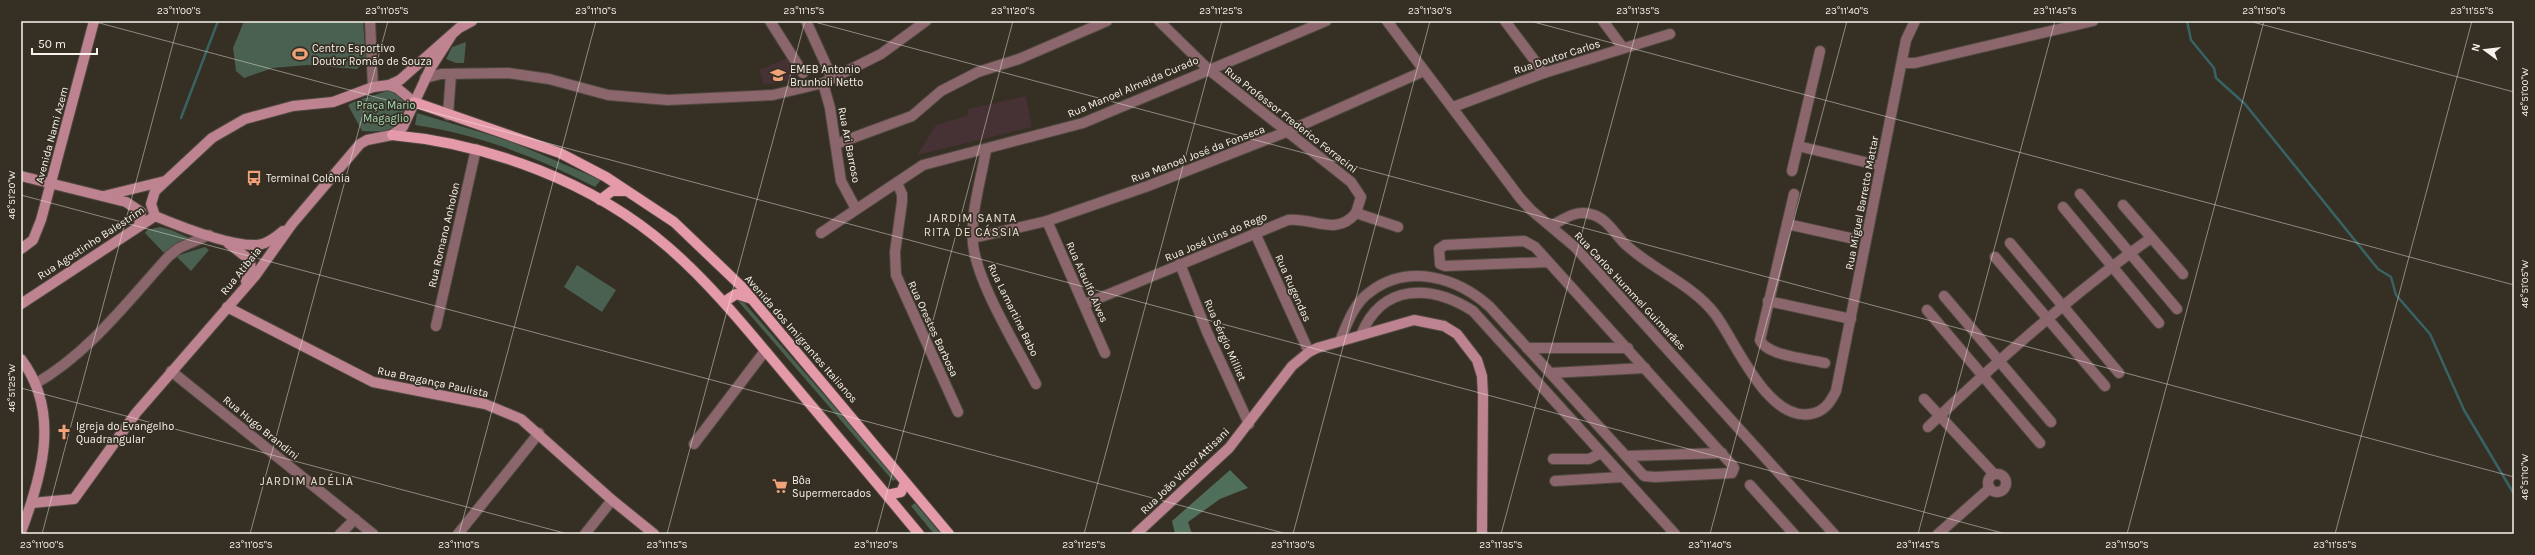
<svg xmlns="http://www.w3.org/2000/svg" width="2535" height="555" viewBox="0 0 2535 555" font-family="Karla,sans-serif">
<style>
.education{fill:#463134}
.green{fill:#4a6051}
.forest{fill:#506f5b}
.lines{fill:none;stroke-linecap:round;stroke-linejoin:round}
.stream{stroke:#386365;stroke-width:2.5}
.street-casing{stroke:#514a40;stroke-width:12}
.secondary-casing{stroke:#514a40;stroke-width:12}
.primary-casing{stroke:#514a40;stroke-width:12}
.street{stroke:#8b666d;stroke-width:10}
.secondary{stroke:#bd8390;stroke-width:10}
.primary{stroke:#e59aaa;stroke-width:10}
.ticks{fill:none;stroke:#f8f3ed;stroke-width:1;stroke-opacity:0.45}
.labels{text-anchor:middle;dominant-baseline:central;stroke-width:3.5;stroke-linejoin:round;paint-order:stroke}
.poi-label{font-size:11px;fill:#f8f3ed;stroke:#362f24;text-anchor:start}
.street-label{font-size:11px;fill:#f8f3ed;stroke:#362f24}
.park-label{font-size:11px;fill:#a4ddb8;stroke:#362f24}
.neighbourhood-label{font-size:12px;letter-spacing:1px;fill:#eae1d3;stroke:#362f24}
.neatline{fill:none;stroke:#f8f3ed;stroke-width:1.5}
.ticks-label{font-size:10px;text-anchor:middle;fill:#f8f3ed}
</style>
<rect width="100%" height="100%" fill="#362f24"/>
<g class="education">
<path d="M787 58 797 79 764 85 759 70Z"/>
<path d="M1026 96 1032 127 917 155 936 125 967 116 969 109Z"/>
</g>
<g class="green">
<path d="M244 21H363L366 60 357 69 307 65 273 68 244 78 236 71 233 48Z"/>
<path d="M466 42 464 63H456L446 59 452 47Z"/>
<path d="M391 89 405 98C413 129 387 133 362 131L348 105C362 97 377 96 391 89Z"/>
<path d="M417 113 510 141 601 180 595 187C539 158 478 134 415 125Z"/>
<path d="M160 227 171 230 194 240 165 254 145 233 147 230Z"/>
<path d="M205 247 209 250 191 271 176 256Z"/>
<path d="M577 265 616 290 602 312 564 287Z"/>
<path d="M741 299 897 479 893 481 738 301Z"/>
<path d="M915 503 941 534H934L911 506Z"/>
</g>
<path class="forest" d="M1230 470 1248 488 1220 499 1188 522 1192 534H1175L1172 521Z"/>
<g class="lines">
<g class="stream">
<path d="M2187 21 2191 40 2214 68 2216 78 2245 104 2378 269 2391 277 2396 295 2430 334 2464 410 2514 494"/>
<path d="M181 118 218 21"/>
</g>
<defs>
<g id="street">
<path d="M370 21 373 87"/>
<path d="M770 21 803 73"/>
<path d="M806 21 832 78"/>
<path d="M1159 21 1208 69 1351 182 1361 197 1356 213 1398 227"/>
<path d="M1387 21 1520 198 1531 210 1575 247 1834 534"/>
<path d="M1505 21 1544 73"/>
<path d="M1603 21 1623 48"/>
<path d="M1902 63H1915L2093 21"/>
<path d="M425 78 441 74 508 73 549 79 608 95 668 100 773 95 823 83 881 54 926 21"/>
<path d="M823 83 830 108 841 181 856 209"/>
<path d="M1453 107 1544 73 1670 34"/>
<path d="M448 115 451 74"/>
<path d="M836 144 912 116 941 91 978 72 1019 59 1107 21"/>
<path d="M1798 146 1881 166"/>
<path d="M986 150C981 180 970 214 973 244 977 283 1017 347 1036 384"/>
<path d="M1792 171 1820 51"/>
<path d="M897 183 902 194V202L895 252 896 275 958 412"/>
<path d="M1794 194 1760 340C1767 356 1809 359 1825 363"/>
<path d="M2080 194 2177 309"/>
<path d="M2123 205 2183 274"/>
<path d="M2063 207 2159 323"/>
<path d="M1047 221 1105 353"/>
<path d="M1787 224 1850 238"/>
<path d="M1551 226C1564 219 1575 210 1590 214 1606 217 1614 233 1624 243 1652 270 1691 283 1715 314 1736 342 1767 421 1810 414 1824 412 1830 403 1836 391L1906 40 1915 21"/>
<path d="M821 233 923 165 1083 123 1326 21"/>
<path d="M1255 233 1309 352"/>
<path d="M973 238 1047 221 1148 186 1286 132 1424 71"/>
<path d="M2010 243 2119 373"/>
<path d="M1995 257 2105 386"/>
<path d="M1180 264 1207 332 1249 424"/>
<path d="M1944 296 2051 422"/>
<path d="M1768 301 1851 319"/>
<path d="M1085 304 1288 220C1313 217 1336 237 1356 213"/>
<path d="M1927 310 2040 443"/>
<path d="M436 326 476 149"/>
<path d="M1361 335C1382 283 1431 284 1473 311L1675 534"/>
<path d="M1340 341C1347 324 1354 303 1370 292 1408 263 1457 277 1490 307L1644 476 1655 477 1732 473 1734 468 1732 465 1535 247 1524 241 1445 245 1439 249 1440 264 1445 266 1548 262"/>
<path d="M1527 348H1628"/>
<path d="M171 371 373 534"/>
<path d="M1550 373 1645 368"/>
<path d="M35 384C89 353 128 301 169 256L179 248 209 235"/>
<path d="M1924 399 1994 474"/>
<path d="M1928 427C1998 360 2072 294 2151 238"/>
<path d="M694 444 765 351"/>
<path d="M1626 456 1722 453"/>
<path d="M1553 459H1589L1601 453"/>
<circle cx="1997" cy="483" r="9"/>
<path d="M1555 481 1622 477"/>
<path d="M1750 485 1794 534"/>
<path d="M340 534 355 519"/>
<path d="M458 534 539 433"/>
<path d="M585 534 612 500"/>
<path d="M1938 534 1990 488"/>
</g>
<g id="secondary">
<path d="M389 85 397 88 414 102"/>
<path d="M21 176 126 202 141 212 139 225"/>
<path d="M104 196 165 181"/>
<path d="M155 216 151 204 155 191 212 138 245 119 293 106 333 102 373 87 389 85 400 80 459 28 472 21"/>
<path d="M155 216C179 226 230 246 256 245 265 245 276 237 283 231"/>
<path d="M228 243 250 260 251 270 246 281"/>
<path d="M21 249 33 240 41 220 94 21"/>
<path d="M21 304 155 216"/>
<path d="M227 307 373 382 485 404 521 419 612 500 654 534"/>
<path d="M21 359C61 412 42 476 21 532"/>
<path d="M32 503 74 499 136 413 255 276 292 224 360 144 367 140 392 135 403 127 430 69 451 36"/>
<path d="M1136 534 1229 448 1292 366 1309 352 1317 348 1414 320 1444 326 1457 334 1477 360 1482 376 1483 396 1482 534"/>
</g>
<g id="primary">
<path d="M414 102 560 153 606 177 674 222 741 286 949 534"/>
<path d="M392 135C490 144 593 182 668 247 713 286 750 333 789 379 832 430 876 482 919 534"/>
<path d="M600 200 612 191H626"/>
<path d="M724 302 736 294 752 299"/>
<path d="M887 495 901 492 905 483"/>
</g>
</defs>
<use href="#street" class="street-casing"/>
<use href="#secondary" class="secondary-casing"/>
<use href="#primary" class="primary-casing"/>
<use href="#street" class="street"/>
<use href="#secondary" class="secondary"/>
<use href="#primary" class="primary"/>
</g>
<path class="ticks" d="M92 21 2006 534M811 21 2514 477M1530 21 2514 285M2249 21 2514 92M21 195 1287 534M21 388 568 534M42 534 179 21M250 534 388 21M459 534 596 21M667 534 805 21M876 534 1013 21M1084 534 1222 21M1293 534 1430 21M1501 534 1639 21M1710 534 1847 21M1918 534 2055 21M2127 534 2264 21M2335 534 2472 21"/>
<defs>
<symbol id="stadium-bare" viewBox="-9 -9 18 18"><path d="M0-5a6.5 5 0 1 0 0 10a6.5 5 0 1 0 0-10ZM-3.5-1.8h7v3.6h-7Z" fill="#f0a278" stroke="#362f24" stroke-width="2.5" paint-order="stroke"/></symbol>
<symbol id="school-bare" viewBox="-9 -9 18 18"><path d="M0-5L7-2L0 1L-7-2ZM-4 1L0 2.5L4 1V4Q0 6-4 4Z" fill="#f0a278" stroke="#362f24" stroke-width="2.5" paint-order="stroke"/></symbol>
<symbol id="bus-bare" viewBox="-9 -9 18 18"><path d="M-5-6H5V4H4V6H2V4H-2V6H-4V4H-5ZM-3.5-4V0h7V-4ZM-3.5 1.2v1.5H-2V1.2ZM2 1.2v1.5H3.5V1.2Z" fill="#f0a278" stroke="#362f24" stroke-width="2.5" paint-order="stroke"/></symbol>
<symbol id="church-bare" viewBox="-9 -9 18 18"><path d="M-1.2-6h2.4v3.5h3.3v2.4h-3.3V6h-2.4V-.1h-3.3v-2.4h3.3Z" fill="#f0a278" stroke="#362f24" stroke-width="2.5" paint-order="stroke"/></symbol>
<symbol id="supermarket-bare" viewBox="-9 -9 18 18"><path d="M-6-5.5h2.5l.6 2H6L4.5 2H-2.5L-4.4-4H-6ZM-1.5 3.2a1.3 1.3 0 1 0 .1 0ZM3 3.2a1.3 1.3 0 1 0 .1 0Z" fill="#f0a278" stroke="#362f24" stroke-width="2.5" paint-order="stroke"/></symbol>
</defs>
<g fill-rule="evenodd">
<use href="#stadium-bare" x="289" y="43" width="22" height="22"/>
<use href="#school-bare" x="767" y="64" width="22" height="22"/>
<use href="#bus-bare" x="243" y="167" width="22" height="22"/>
<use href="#church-bare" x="53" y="421" width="22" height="22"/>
<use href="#supermarket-bare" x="769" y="475" width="22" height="22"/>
</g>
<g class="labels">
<g class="poi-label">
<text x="312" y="48">Centro Esportivo<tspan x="312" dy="13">Doutor Romão de Souza</tspan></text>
<text x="790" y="69">EMEB Antonio<tspan x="790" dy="13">Brunholi Netto</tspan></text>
<text x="266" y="178">Terminal Colônia</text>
<text x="76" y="426">Igreja do Evangelho<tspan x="76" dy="13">Quadrangular</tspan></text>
<text x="792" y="480">Bôa<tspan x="792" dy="13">Supermercados</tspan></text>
</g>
<g class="street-label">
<text transform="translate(1557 57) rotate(-18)">Rua Doutor Carlos</text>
<text transform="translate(1133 87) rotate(-23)">Rua Manoel Almeida Curado</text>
<text transform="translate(1291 120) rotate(38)">Rua Professor Frederico Ferracini</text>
<text transform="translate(52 135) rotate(-75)">Avenida Nami Azem</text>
<text transform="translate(849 145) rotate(79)">Rua Ari Barroso</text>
<text transform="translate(1198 154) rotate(-21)">Rua Manoel José da Fonseca</text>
<text transform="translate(1862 203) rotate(-79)">Rua Miguel Barretto Mattar</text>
<text transform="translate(444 235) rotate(-77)">Rua Romano Anholon</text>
<text transform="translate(1216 237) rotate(-23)">Rua José Lins do Rego</text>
<text transform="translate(91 243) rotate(-33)">Rua Agostinho Balestrim</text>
<text transform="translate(241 271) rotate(-51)">Rua Atibaia</text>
<text transform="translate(1087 282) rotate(66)">Rua Ataulfo Alves</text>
<text transform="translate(1293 288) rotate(66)">Rua Rugendas</text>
<text transform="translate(1630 291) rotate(47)">Rua Carlos Hummel Guimarães</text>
<text transform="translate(1013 310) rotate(64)">Rua Lamartine Babo</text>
<text transform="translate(933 329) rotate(65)">Rua Orestes Barbosa</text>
<text transform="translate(801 339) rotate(49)">Avenida dos Imigrantes Italianos</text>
<text transform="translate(1225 340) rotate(66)">Rua Sérgio Milliet</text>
<text transform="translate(433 382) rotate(12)">Rua Bragança Paulista</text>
<text transform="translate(261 428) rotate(39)">Rua Hugo Brandini</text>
<text transform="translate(1185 471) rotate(-44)">Rua João Victor Attisani</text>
</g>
<g class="park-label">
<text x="386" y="105">Praça Mario<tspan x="386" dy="13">Magaglio</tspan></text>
</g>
<g class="neighbourhood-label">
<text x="972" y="218">JARDIM SANTA<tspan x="972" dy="14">RITA DE CÁSSIA</tspan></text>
<text x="307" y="481">JARDIM ADÉLIA</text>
</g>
</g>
<rect width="2535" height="555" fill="none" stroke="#362f24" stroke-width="44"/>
<g transform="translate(2485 50) rotate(285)" stroke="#362f24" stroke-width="3" paint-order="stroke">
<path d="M0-3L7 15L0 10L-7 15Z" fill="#f8f3ed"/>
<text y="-6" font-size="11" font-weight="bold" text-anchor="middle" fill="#f8f3ed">N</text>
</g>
<path d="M32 48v6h65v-6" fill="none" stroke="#f8f3ed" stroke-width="2"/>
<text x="38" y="48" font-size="12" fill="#f8f3ed" stroke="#362f24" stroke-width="3" paint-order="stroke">50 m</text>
<rect x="22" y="22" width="2491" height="511" class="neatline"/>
<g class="ticks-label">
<text x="179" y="14">23°11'00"S</text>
<text x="387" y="14">23°11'05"S</text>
<text x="596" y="14">23°11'10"S</text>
<text x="804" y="14">23°11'15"S</text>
<text x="1013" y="14">23°11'20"S</text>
<text x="1221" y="14">23°11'25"S</text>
<text x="1430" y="14">23°11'30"S</text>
<text x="1638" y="14">23°11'35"S</text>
<text x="1847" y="14">23°11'40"S</text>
<text x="2055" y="14">23°11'45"S</text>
<text x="2264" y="14">23°11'50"S</text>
<text x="2472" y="14">23°11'55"S</text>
<text transform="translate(2524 92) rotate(-90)" y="4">46°51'00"W</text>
<text transform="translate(11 195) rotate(-90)" y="4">46°51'20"W</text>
<text transform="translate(2524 284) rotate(-90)" y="4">46°51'05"W</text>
<text transform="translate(11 388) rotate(-90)" y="4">46°51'25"W</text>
<text transform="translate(2524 477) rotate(-90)" y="4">46°51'10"W</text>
<text x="42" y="548">23°11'00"S</text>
<text x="251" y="548">23°11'05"S</text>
<text x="459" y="548">23°11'10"S</text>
<text x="667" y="548">23°11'15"S</text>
<text x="876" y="548">23°11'20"S</text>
<text x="1084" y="548">23°11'25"S</text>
<text x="1293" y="548">23°11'30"S</text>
<text x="1501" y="548">23°11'35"S</text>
<text x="1710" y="548">23°11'40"S</text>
<text x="1918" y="548">23°11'45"S</text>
<text x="2127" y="548">23°11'50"S</text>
<text x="2335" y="548">23°11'55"S</text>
</g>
</svg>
